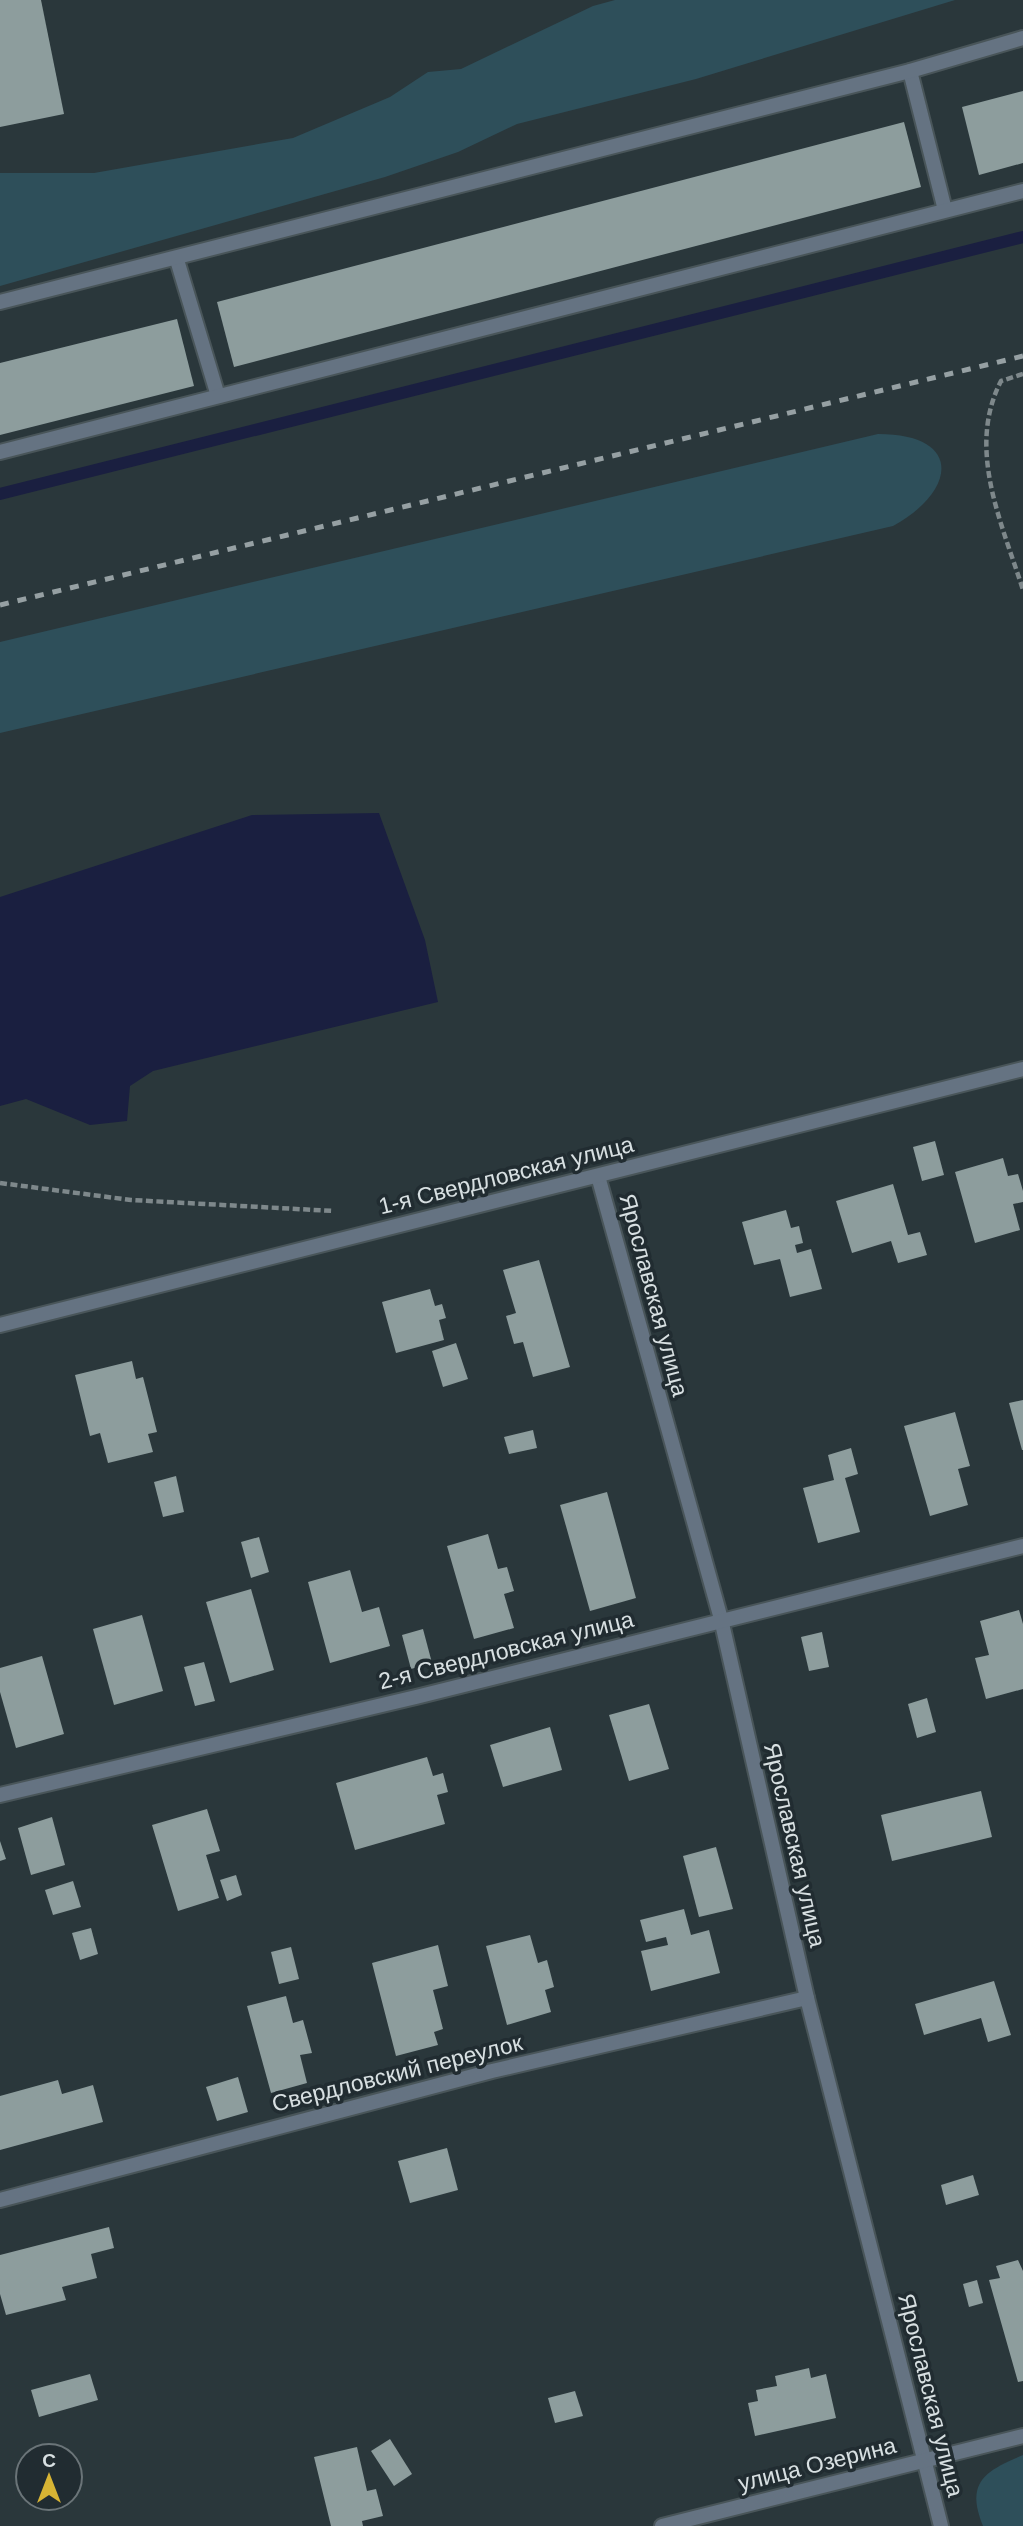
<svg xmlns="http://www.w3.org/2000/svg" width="1023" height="2526" viewBox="0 0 1023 2526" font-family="Arial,sans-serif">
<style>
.green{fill:#2e4f5a}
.water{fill:#1a1f40}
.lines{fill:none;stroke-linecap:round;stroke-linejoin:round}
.stream{stroke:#1a1f40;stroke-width:12}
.building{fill:#8d9d9d}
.service-casing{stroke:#495559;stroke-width:18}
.minor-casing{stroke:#495559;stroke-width:18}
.path{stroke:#7e888b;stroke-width:4.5;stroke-dasharray:7 3.5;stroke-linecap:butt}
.service{stroke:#657382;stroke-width:14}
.minor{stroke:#657382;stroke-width:14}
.rail{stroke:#96a0a3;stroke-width:5;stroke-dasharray:9 9;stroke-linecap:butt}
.labels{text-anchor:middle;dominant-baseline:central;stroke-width:7;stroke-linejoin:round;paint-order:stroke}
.street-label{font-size:23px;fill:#d8e0e2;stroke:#212c31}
</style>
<rect width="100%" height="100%" fill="#2a373b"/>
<g class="green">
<path d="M615 0H955L696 79 517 124 458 152 385 177 0 286V173H94L293 138 390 97 428 72 461 69 593 6Z"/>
<path d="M878 434C963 434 957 491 893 526L0 733V642Z"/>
<path d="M1023 2455V2526H983C965 2482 985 2471 1023 2455Z"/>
</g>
<path class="water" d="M379 813 425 940 438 1002 153 1071 130 1086 127 1121 90 1125 26 1099 0 1106V897L252 815Z"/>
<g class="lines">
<path class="stream" d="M0 494 1023 237"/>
</g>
<g class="building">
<path d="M0 0H41L64 114 0 127Z"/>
<path d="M1023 91V163L979 175 962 107Z"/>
<path d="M904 122 921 187 234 367 217 302Z"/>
<path d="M177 319 194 386 0 435V363Z"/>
<path d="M935 1141 944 1175 922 1181 913 1147Z"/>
<path d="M1003 1158 1008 1176 1018 1174 1023 1191V1202L1013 1204 1020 1230 975 1243 955 1172Z"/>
<path d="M893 1184 908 1235 920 1232 927 1255 898 1263 891 1241 852 1253 836 1201Z"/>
<path d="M786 1210 791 1228 799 1226 803 1243 795 1245 797 1253 811 1249 822 1289 790 1297 780 1259 754 1265 742 1222Z"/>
<path d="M539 1260 570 1367 533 1377 523 1342 514 1344 506 1316 516 1313 503 1270Z"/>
<path d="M430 1289 435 1306 442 1304 446 1318 439 1320 444 1340 396 1353 382 1302Z"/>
<path d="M456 1343 468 1379 443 1387 432 1351Z"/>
<path d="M132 1361 136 1379 143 1377 157 1432 148 1434 153 1452 108 1463 100 1433 90 1436 75 1375Z"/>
<path d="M1023 1400V1450H1022L1009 1403Z"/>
<path d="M955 1412 970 1466 958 1469 968 1505 930 1516 904 1426Z"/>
<path d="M533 1430 537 1448 509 1454 504 1437Z"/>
<path d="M851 1448 858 1474 845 1478 860 1532 818 1543 803 1488 834 1480 828 1455Z"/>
<path d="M176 1476 184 1512 163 1517 154 1482Z"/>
<path d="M607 1492 636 1598 590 1611 560 1505Z"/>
<path d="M488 1534 498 1569 507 1567 514 1591 504 1594 514 1628 474 1639 447 1546Z"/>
<path d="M259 1537 269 1572 251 1578 241 1542Z"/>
<path d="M350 1570 362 1612 379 1607 390 1646 330 1663 308 1582Z"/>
<path d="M251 1589 274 1670 230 1683 206 1602Z"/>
<path d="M1019 1610 1023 1624V1689L986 1699 975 1658 989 1655 980 1621Z"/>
<path d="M142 1615 163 1691 114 1705 93 1629Z"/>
<path d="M423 1629 432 1663 411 1669 402 1635Z"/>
<path d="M822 1632 829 1667 809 1671 801 1637Z"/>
<path d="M42 1656 64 1734 16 1748 0 1692V1668Z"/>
<path d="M204 1662 215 1701 195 1706 184 1667Z"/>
<path d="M927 1698 936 1732 917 1738 908 1704Z"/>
<path d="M649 1704 669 1769 629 1781 609 1715Z"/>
<path d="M550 1727 562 1770 503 1787 490 1745Z"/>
<path d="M427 1757 433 1776 443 1773 448 1792 437 1795 445 1824 355 1850 336 1783Z"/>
<path d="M981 1791 992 1837 892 1861 881 1815Z"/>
<path d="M207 1809 220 1851 206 1855 219 1898 178 1911 152 1825Z"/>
<path d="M52 1817 65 1865 31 1875 18 1828Z"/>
<path d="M0 1841 6 1859 0 1861Z"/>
<path d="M716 1847 733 1909 699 1917 683 1856Z"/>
<path d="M236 1875 242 1895 227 1901 220 1880Z"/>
<path d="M73 1881 81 1907 53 1915 45 1890Z"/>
<path d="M684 1909 691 1935 709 1930 720 1973 651 1991 641 1951 668 1945 666 1937 646 1942 640 1920Z"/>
<path d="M91 1928 98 1954 80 1960 72 1933Z"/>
<path d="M530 1935 538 1963 547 1960 554 1987 545 1990 551 2012 507 2025 486 1946Z"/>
<path d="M438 1945 448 1986 433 1990 443 2029 434 2032 438 2045 396 2056 372 1963Z"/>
<path d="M291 1947 299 1979 279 1984 271 1952Z"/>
<path d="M994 1981 1011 2035 988 2042 981 2018 924 2035 915 2004Z"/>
<path d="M286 1996 293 2023 303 2020 312 2053 300 2055 307 2083 271 2093 247 2006Z"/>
<path d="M238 2077 248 2112 217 2121 206 2087Z"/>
<path d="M58 2080 62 2094 93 2085 103 2122 0 2150V2096Z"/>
<path d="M447 2148 458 2190 410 2203 398 2161Z"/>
<path d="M973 2175 979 2195 946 2205 941 2185Z"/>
<path d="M109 2227 114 2248 91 2254 97 2278 62 2287 66 2300 6 2315 0 2294V2255Z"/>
<path d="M1018 2260 1023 2271V2381L1018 2382 989 2280 1000 2278 996 2266Z"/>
<path d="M977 2280 983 2303 969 2307 963 2284Z"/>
<path d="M809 2368 811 2378 826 2374 836 2418 755 2436 748 2403 758 2401 756 2390 777 2386 775 2376Z"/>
<path d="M90 2374 98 2400 39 2417 31 2390Z"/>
<path d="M575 2391 583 2416 555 2423 548 2398Z"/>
<path d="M390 2439 412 2474 394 2486 371 2451Z"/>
<path d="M357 2447 367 2491 376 2489 383 2516 362 2521 363 2526H331L314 2457Z"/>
</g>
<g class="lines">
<defs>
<g id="service">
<path d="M910 71 945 210"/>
<path d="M177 260 218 396"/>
<path d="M0 302 910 71 1023 38"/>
<path d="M0 452 1023 191"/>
<path d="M0 2200 492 2071 807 1998"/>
</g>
<g id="minor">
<path d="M598 1176 721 1619 807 1998 941 2526"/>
<path d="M0 1325 1023 1069"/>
<path d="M0 1795 416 1697 1023 1546"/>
<path d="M662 2526 1023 2436"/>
</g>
</defs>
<use href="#service" class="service-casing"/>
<use href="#minor" class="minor-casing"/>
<g class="path">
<path d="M1023 374 1001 381C966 449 1002 523 1023 590"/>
<path d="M0 1183 131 1200 334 1211"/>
</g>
<use href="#service" class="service"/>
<use href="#minor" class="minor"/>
<path class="rail" d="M0 605 1023 356"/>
</g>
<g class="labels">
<g class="street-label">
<text transform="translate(506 1175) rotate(-14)">1-я Свердловская улица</text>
<text transform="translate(654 1295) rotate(75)">Ярославская улица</text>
<text transform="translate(506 1650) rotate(-14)">2-я Свердловская улица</text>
<text transform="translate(795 1845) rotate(77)">Ярославская улица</text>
<text transform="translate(397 2073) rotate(-14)">Свердловский переулок</text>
<text transform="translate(931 2395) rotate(76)">Ярославская улица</text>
<text transform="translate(817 2464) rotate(-14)">улица Озерина</text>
</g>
</g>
<g transform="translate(49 2477)"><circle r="33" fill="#212c31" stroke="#6a7478" stroke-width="2"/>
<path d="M0-5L12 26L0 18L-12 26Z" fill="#d7b434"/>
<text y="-10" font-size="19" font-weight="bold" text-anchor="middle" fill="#d8e0e2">С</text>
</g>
</svg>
